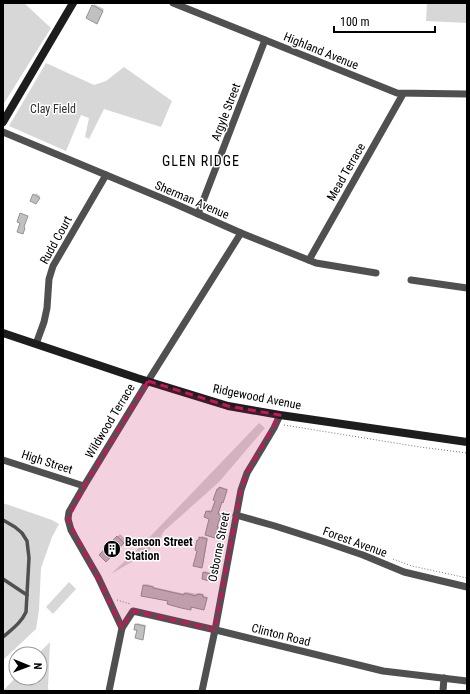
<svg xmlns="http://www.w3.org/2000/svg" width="470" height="694" viewBox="0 0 470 694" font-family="'Roboto Condensed',sans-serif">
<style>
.green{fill:#d7d7d7}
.shadow{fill:#0003}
.building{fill:#c0c0c0;stroke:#949494}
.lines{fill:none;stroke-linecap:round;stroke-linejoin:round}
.path{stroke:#727272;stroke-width:1;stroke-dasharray:1 2;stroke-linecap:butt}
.lane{stroke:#505050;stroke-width:3.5}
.street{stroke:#505050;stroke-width:7}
.secondary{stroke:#1d1d1d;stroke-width:8}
.marked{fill:#c2185b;fill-opacity:0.2;stroke:#c2185b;stroke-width:3;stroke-dasharray:8 5;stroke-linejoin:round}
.labels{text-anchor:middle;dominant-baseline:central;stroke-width:3;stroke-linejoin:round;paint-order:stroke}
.street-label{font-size:12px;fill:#000;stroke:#fff}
.park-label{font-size:12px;fill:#2e2e2e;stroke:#fff}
.poi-label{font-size:12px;font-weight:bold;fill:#000;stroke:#fff;text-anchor:start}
.quarter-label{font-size:14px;letter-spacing:1px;fill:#000;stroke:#fff}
</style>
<rect width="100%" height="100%" fill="#fff"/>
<g class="green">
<path d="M3 3H24L51 28 3 105Z"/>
<path d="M427 3H467V23L426 21Z"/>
<path d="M46 63 94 85 106 81 124 67 172 101 161 127 104 109 89 139 85 137 89 118 81 115 66 151 9 126Z"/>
<path d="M259 423 265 428 219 482 164 531 157 544 154 542 147 555 161 561 140 557 111 574 145 542Z"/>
<path d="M3 503 52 520 59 524 52 537 41 568 39 610 36 629 3 660Z"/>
<path d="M69 582 76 589 53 614 46 607Z"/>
<path d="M50 642 48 688 49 691H3L16 677V678H40V654H38Z"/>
</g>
<g class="shadow">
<path d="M94 4 104 9 98 21 93 6Z"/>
<path d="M36 193 40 196 37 202 31 200Z"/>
<path d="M221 487 228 489 224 500 222 502 218 512 222 514 217 526H219L216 535 215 537 210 518 207 511 209 510 213 511 216 500 218 489Z"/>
<path d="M120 534 126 540 106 561 100 555Z"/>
<path d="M202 536 208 538 203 566 202 567 198 550V541Z"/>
<path d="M205 571 211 573 210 579 209 580 204 573Z"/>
<path d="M146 584 154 586V587L185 594 186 592 197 594 199 593 204 594 203 596 208 597 205 607 204 609 192 606 191 609 169 601 142 595 144 585Z"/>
<path d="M137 623 146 625 144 637 142 638 136 625Z"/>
</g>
<g class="building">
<path d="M92 5 103 11 97 24 86 18Z"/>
<path d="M33 194 40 198 36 204 30 201Z"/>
<path d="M20 213 28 216 24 227 25 228 23 234 17 232 20 223 17 222Z"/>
<path d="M219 487 227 490 223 503 222 502 218 514 221 515 217 527H218L215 538 205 535 209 519 204 517 206 511 211 512 215 501 213 500 217 489H219Z"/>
<path d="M117 536 124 543 106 562 99 555Z"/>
<path d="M199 537 207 539 202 568 193 566 197 551 195 550 197 540H199Z"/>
<path d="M203 572 210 574 209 581 202 579Z"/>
<path d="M143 585 153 587V588L184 595V593L196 596 197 594 203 595V597L207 598 204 610 191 607V610L181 608 167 604 168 601 141 596Z"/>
<path d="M135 624 145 626 143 640 135 638 137 630H134Z"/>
</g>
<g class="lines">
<g class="path">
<path d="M284 425 420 447 467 453"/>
<path d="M393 559 412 566 467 578"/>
<path d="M117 600 130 604"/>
</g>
<g class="lane">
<path d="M3 520 15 527 22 533 27 541 29 558 26 612C21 623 12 629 3 637"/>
<path d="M3 579 27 595"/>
</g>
<g class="street">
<path d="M173 3 397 93 467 94"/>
<path d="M3 132 171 202 241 233 316 263 376 273"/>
<path d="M198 214 265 40"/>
<path d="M309 260 403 94"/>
<path d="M411 280 467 288"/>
<path d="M36 344 44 322 47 308 49 279 53 266 106 175"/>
<path d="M3 460 84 486"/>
<path d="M236 515 275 526 322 541 363 555 404 572 467 587"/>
<path d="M122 628 98 577 71 530 68 519 69 512 84 486 148 381 241 233"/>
<path d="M109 691 122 628 133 611 220 631 383 671 467 681"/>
<path d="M202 691 215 630 241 490 247 473 274 428 280 415"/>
<path d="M443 691 444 678"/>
</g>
<g class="secondary">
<path d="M3 122 73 3"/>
<path d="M3 333 137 378 228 406 280 415 467 442"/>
</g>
</g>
<path class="marked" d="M148 381 228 406 280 415 247 473 241 490 215 630 133 611 122 628 68 519 84 486Z"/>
<defs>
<symbol id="building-disc" viewBox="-11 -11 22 22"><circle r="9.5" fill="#000" stroke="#fff"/><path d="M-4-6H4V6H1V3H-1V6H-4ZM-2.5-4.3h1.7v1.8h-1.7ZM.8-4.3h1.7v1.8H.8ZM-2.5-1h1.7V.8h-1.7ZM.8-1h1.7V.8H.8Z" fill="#fff"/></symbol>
</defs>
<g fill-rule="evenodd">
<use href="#building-disc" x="102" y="539" width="20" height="20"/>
</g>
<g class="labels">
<g class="street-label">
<text transform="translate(321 51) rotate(22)">Highland Avenue</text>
<text transform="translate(226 112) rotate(-69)">Argyle Street</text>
<text transform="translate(346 172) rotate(-60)">Mead Terrace</text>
<text transform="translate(192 200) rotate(23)">Sherman Avenue</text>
<text transform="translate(56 240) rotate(-61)">Rudd Court</text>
<text transform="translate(257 397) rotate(11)">Ridgewood Avenue</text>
<text transform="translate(110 421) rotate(-59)">Wildwood Terrace</text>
<text transform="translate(47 462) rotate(18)">High Street</text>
<text transform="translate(355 542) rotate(20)">Forest Avenue</text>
<text transform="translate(219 547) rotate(-79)">Osborne Street</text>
<text transform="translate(281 635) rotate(14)">Clinton Road</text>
</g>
<g class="park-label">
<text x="53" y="109">Clay Field</text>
</g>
<g class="poi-label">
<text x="125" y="542">Benson Street<tspan x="125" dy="14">Station</tspan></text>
</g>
<g class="quarter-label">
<text x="201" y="161">GLEN RIDGE</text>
</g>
</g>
<rect width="470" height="694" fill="none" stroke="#000000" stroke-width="8"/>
<g transform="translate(28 666) rotate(91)"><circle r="19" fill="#ffffff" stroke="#999999"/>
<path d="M0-3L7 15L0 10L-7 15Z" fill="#000000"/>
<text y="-6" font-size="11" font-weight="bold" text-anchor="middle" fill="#000000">N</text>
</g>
<path d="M334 26v6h101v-6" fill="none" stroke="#000000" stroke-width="2"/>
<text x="340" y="26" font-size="12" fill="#000000" stroke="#ffffff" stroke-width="3" paint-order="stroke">100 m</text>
</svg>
